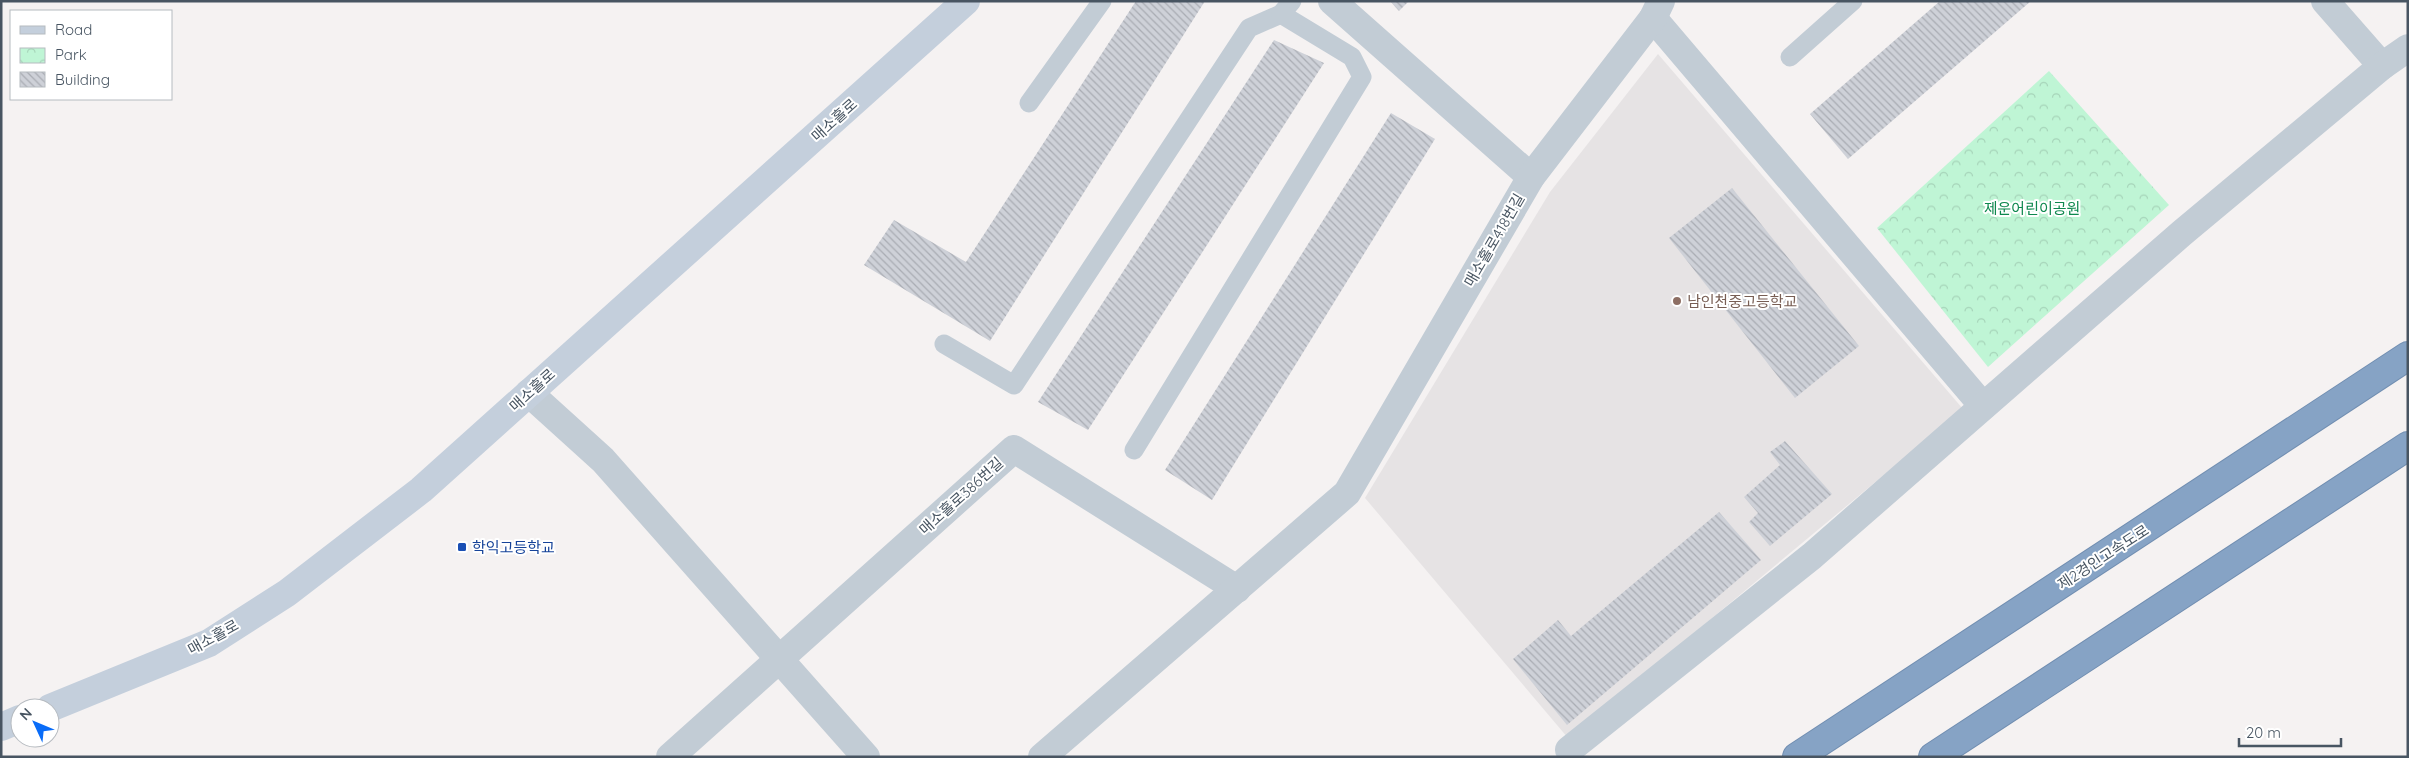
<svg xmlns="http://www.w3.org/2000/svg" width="2409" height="758" viewBox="0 0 2409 758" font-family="Quicksand,'Noto Sans KR',sans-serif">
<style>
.education{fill:#e6e3e4}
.park{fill:url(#park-crowns)}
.building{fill:url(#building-back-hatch)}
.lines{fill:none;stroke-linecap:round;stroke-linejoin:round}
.motorway-casing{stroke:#718eb1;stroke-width:30}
.service{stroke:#c2ccd5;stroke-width:19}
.minor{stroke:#c2ccd5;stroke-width:28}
.secondary{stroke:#c4cfdc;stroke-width:28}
.motorway{stroke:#86a3c5;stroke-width:28}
.education-dot{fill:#8d6e63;stroke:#fff;stroke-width:2}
.transit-dot{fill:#1a4fb4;stroke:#fff;stroke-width:2}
.labels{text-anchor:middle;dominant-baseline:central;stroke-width:4;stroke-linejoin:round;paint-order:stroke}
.street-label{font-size:15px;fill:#485562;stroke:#fff}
.park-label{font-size:15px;fill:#0e884e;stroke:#fff}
.education-label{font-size:15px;fill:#785e54;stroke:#fff;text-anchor:start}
.transit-label{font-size:15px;fill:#164399;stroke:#fff;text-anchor:start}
</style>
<defs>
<pattern id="park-crowns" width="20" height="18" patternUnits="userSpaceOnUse" patternTransform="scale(1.25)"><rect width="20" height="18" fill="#bff5d5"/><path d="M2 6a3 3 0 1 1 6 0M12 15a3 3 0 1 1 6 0" fill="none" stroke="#a6d4b9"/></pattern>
<pattern id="building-back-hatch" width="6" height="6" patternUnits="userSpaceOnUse" patternTransform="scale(1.25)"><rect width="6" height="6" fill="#ced1d8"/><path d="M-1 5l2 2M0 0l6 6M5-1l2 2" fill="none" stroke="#a9acb3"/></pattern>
</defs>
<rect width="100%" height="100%" fill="#f5f2f2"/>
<path class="education" d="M1658 54 1963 409 1568 738 1365 498 1550 192Z"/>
<path class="park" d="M2049 71 2169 205 1988 367 1877 228Z"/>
<g class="building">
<path d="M1136 1H1205L990 341 864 265 894 220 966 262Z"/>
<path d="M1390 1H1409L1399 11Z"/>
<path d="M1940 1H2031L1848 159 1810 114Z"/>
<path d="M1274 40 1324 63 1088 430 1038 402Z"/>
<path d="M1391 113 1435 139 1212 500 1165 470Z"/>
<path d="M1732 188 1859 346 1795 398 1669 238Z"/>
<path d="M1785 441 1832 494 1770 546 1749 522 1758 513 1744 497 1780 465 1770 452Z"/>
<path d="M1719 512 1761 560 1567 725 1513 659 1558 620 1571 636Z"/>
</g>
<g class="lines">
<defs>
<g id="motorway">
<path d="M1797 757 2408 356"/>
<path d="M1933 757 2408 446"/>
</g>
</defs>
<use href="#motorway" class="motorway-casing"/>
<g class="service">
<path d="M1790 57 1853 1"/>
<path d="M1029 103 1102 1"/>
<path d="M944 344 1014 385 1249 28 1281 14 1292 1"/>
<path d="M1134 450 1362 77 1352 57 1281 14"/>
</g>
<g class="minor">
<path d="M1332 1 1531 177"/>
<path d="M2325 1 2382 66"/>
<path d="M1653 18 1983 406"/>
<path d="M529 393 603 460 866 757"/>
<path d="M1569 750 1812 556 2182 233 2382 66 2408 48"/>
<path d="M670 757 1014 449 1237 589"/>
<path d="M1042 757 1347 493 1531 177 1653 18 1661 1"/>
</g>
<g class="secondary">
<path d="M50 708 209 643 287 593 421 490 966 1"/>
<path d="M1 727 20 719"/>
</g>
<use href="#motorway" class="motorway"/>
</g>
<circle class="education-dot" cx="1677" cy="301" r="5"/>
<rect class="transit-dot" x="457" y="542" width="10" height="10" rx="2.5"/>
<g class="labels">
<g class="street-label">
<text transform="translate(834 120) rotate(-42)">매소홀로</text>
<text transform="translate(1494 240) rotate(-60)">매소홀로418번길</text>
<text transform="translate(532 390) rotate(-42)">매소홀로</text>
<text transform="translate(961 496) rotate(-42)">매소홀로386번길</text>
<text transform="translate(2103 557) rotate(-33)">제2경인고속도로</text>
<text transform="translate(213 637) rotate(-29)">매소홀로</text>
</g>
<g class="park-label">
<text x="2032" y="208">제운어린이공원</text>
</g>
<g class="education-label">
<text x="1687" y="301">남인천중고등학교</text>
</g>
<g class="transit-label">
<text x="472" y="547">학익고등학교</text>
</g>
</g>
<rect width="2409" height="758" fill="none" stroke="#485562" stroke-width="5"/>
<rect x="10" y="10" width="162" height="90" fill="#ffffff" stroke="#b6bbc0"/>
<rect x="20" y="26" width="25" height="8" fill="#c4cfdc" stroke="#b6bbc0"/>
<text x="55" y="35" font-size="15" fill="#485562">Road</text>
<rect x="20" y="48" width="25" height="15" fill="url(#park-crowns)" stroke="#b6bbc0"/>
<text x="55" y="60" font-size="15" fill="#485562">Park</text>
<rect x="20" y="72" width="25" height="15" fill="url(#building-back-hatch)" stroke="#b6bbc0"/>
<text x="55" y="85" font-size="15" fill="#485562">Building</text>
<g transform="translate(35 723) rotate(314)"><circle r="24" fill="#ffffff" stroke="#b6bbc0"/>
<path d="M0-4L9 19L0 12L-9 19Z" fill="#096cf8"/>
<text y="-8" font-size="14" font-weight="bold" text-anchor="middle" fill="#485562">N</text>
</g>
<path d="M2239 738v8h102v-8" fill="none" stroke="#485562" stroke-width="2.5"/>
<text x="2246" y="738" font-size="15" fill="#485562" stroke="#ffffff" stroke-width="4" paint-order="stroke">20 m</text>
</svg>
